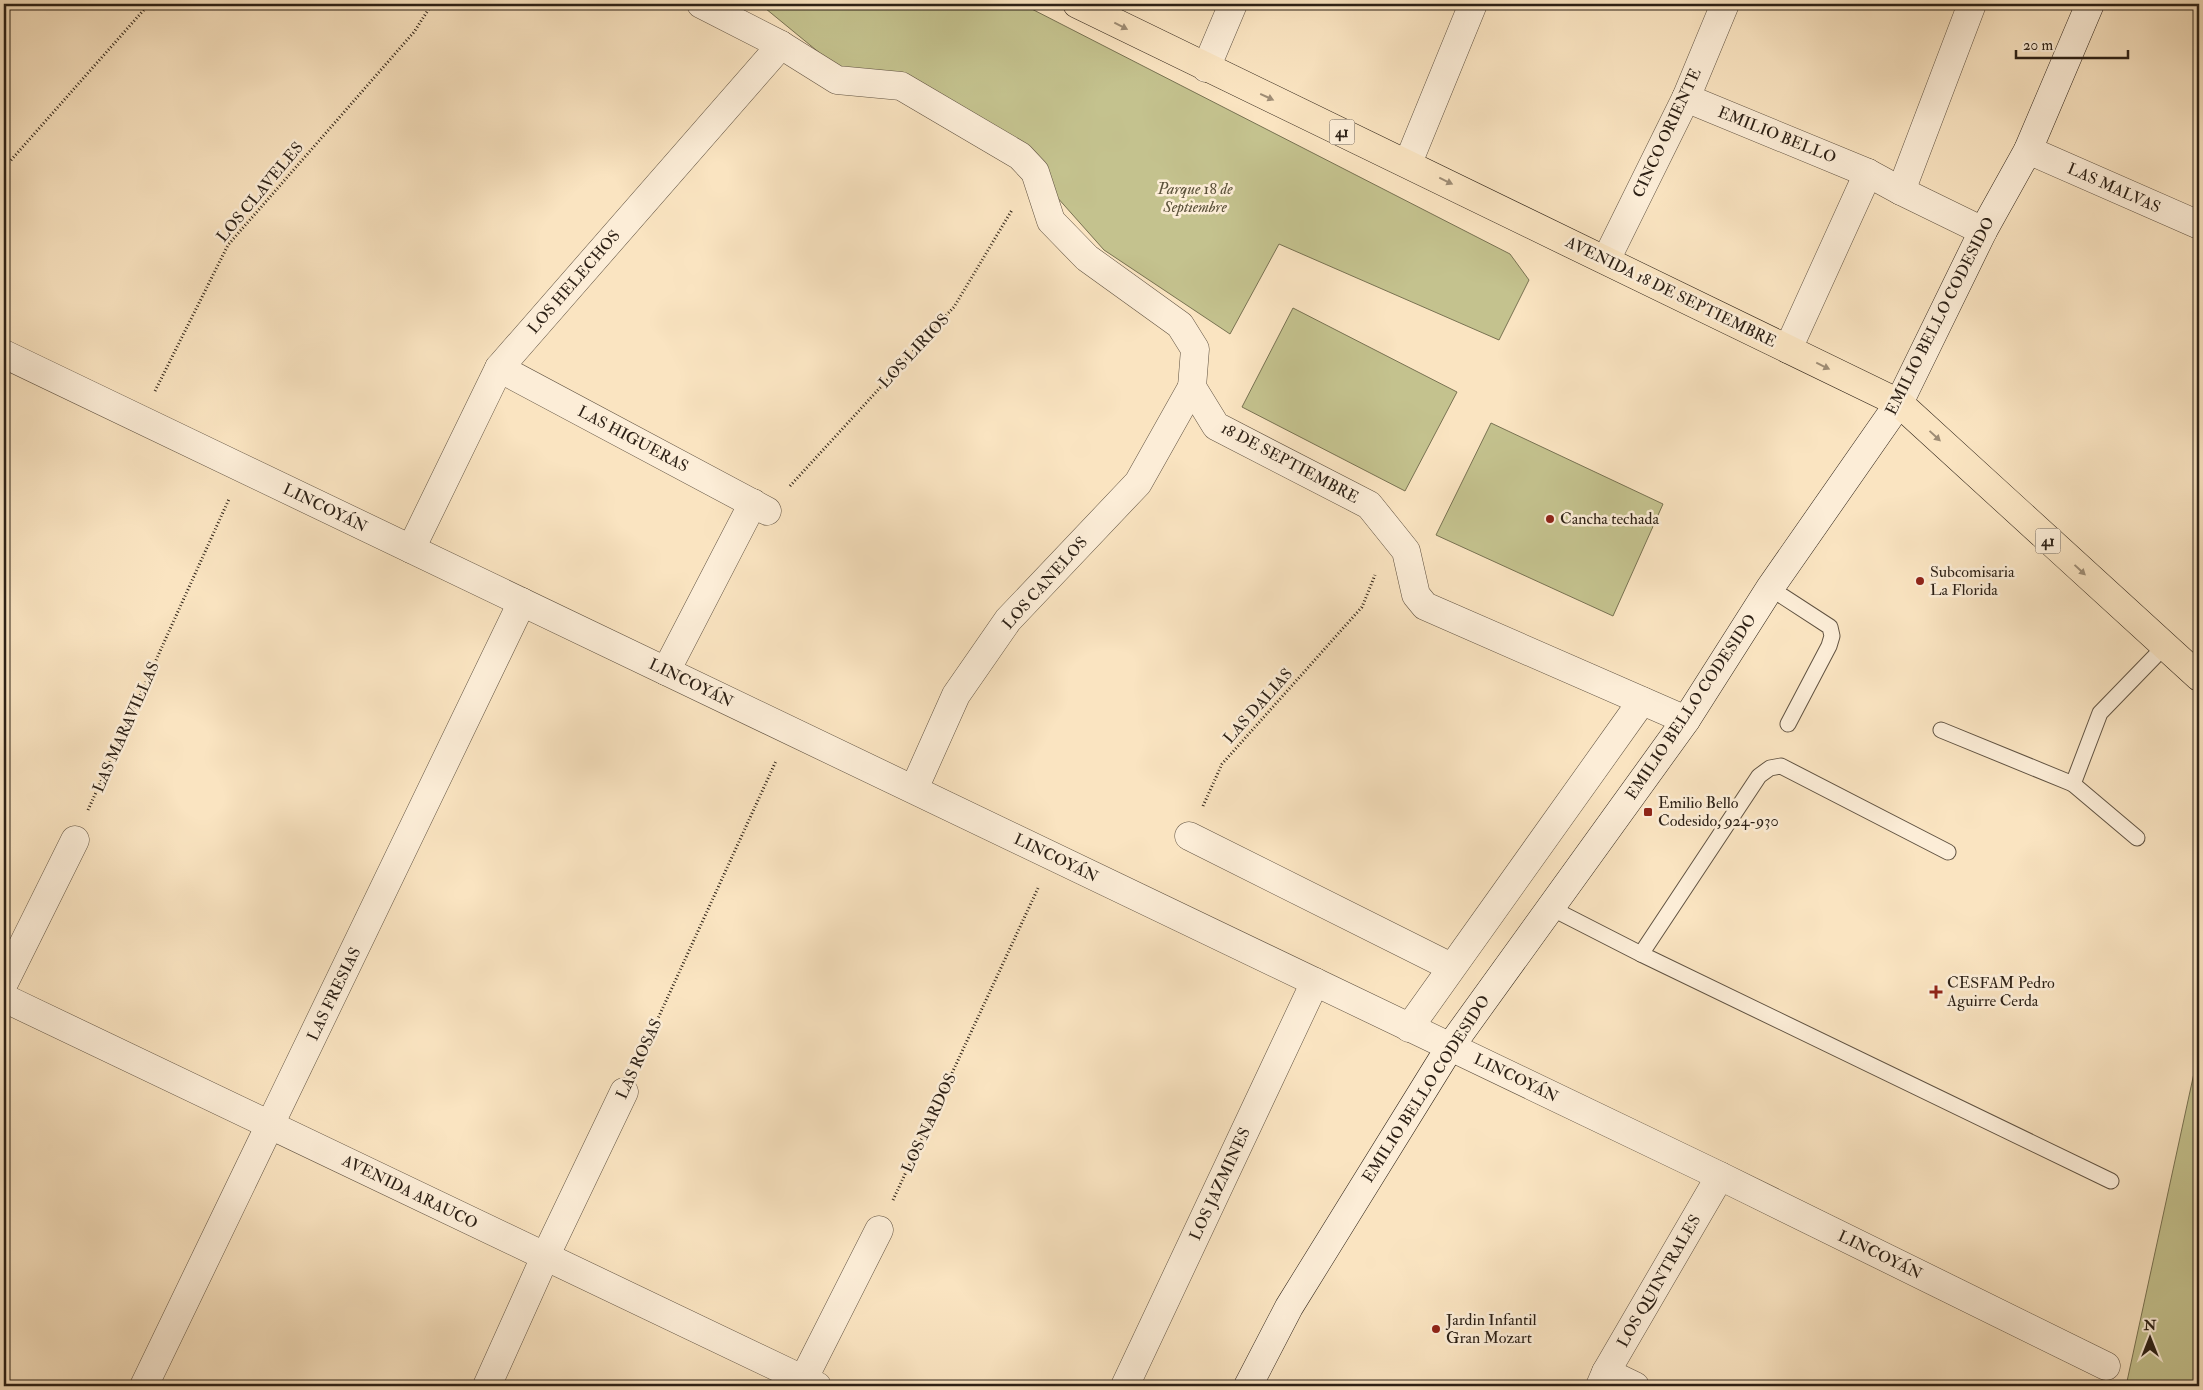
<svg xmlns="http://www.w3.org/2000/svg" width="2203" height="1390" viewBox="0 0 2203 1390" font-family="'IM FELL Double Pica',serif">
<style>
.green{fill:#c4c28e;stroke:#787252}
.lines{fill:none;stroke-linecap:round;stroke-linejoin:round}
.lane-casing{stroke:#605241;stroke-width:17}
.street-casing{stroke:#605241;stroke-width:29}
.secondary-casing{stroke:#2d2116;stroke-width:29}
.primary-casing{stroke:#2d2116;stroke-width:29}
.path{stroke:#2d2116;stroke-width:3;stroke-dasharray:1 2.5;stroke-linecap:butt}
.lane{stroke:#fcedd7;stroke-width:15}
.street{stroke:#fcedd7;stroke-width:28}
.secondary{stroke:#fcedd7;stroke-width:28}
.primary{stroke:#fae4c1;stroke-width:28}
.oneway{fill:#9e8c74}
.poi-dot{fill:#8f2418;stroke:#fcedd7;stroke-width:2}
.labels{text-anchor:middle;dominant-baseline:central;stroke-width:5;stroke-linejoin:round;paint-order:stroke}
.shield{fill:#fcedd7;stroke:#6b5e50;stroke-width:1}
.shield-label{font-size:15px;font-weight:bold;fill:#2d2116}
.street-label{font-size:16px;fill:#2d2116;stroke:#fcedd7}
.park-label{font-size:16px;font-style:italic;fill:#5a513a;stroke:#fcedd7}
.poi-label{font-size:16px;fill:#2d2116;stroke:#fcedd7;text-anchor:start}
</style>
<rect width="100%" height="100%" fill="#fae4c1"/>
<filter id="stains"><feTurbulence type="fractalNoise" baseFrequency=".004" numOctaves="4"/><feColorMatrix values="0 0 0 0 .2 0 0 0 0 .09 0 0 0 0 .02 0 0 0 .5 -.17"/></filter>
<radialGradient id="worn" r=".72"><stop offset=".6" stop-color="#630" stop-opacity="0"/><stop offset="1" stop-color="#630" stop-opacity=".3"/></radialGradient>
<g class="green">
<path d="M760 4H1022L1510 254 1529 280 1499 340 1279 244 1230 334 1104 250 1056 196 1040 158 904 73 838 68Z"/>
<path d="M1293 308 1457 392 1405 491 1242 407Z"/>
<path d="M1491 423 1663 504 1613 616 1436 535Z"/>
<path d="M2199 1050V1386H2126Z"/>
</g>
<g class="lines">
<defs>
<g id="lane">
<path d="M1770 588 1830 627 1832 636 1829 646 1788 724"/>
<path d="M1941 730 2073 784 2100 713 2164 647"/>
<path d="M2073 784 2137 838"/>
<path d="M1948 852 1781 766 1770 768 1759 776 1641 954 2111 1181"/>
<path d="M1551 908 1641 954"/>
</g>
<g id="street">
<path d="M701 4 781 45 837 80 901 86 1020 156 1035 172 1051 221 1087 258 1180 325 1195 349 1192 387 1216 426 1369 505 1406 551 1416 595 1425 606 1686 720"/>
<path d="M1206 68 1233 4"/>
<path d="M1686 98 1868 173 1901 191 1983 231"/>
<path d="M2028 150 2199 225"/>
<path d="M1408 163 1473 4"/>
<path d="M1901 191 1972 4"/>
<path d="M1606 260 1686 98 1725 4"/>
<path d="M1788 349 1868 173"/>
<path d="M4 354 1720 1176 2106 1366"/>
<path d="M499 368 767 511"/>
<path d="M411 549 499 368 781 45"/>
<path d="M666 671 753 503"/>
<path d="M914 789 956 695 1008 620 1138 483 1192 387"/>
<path d="M1189 836 1451 967"/>
<path d="M4 983 75 840"/>
<path d="M4 998 817 1386"/>
<path d="M1409 1028 1642 701"/>
<path d="M1606 1372 1635 1386"/>
<path d="M144 1386 522 602"/>
<path d="M487 1386 545 1257 624 1092"/>
<path d="M800 1386 879 1230"/>
<path d="M1125 1386 1315 982"/>
<path d="M1600 1386 1606 1372 1720 1176"/>
</g>
<path id="secondary" d="M1248 1386 1289 1307 1450 1047 1686 720 1770 588 1899 403 1983 231 2028 150 2090 4"/>
<path id="primary" d="M1077 4 1899 403 2199 677"/>
</defs>
<use href="#lane" class="lane-casing"/>
<use href="#street" class="street-casing"/>
<use href="#secondary" class="secondary-casing"/>
<use href="#primary" class="primary-casing"/>
<g class="path">
<path d="M4 168 149 4"/>
<path d="M155 391 228 245 414 32 432 4"/>
<path d="M790 486 954 307 1012 210"/>
<path d="M1203 806 1222 764 1362 607 1375 575"/>
<path d="M88 810 229 499"/>
<path d="M638 1062 776 761"/>
<path d="M893 1200 1039 886"/>
</g>
<use href="#lane" class="lane"/>
<use href="#street" class="street"/>
<use href="#secondary" class="secondary"/>
<use href="#primary" class="primary"/>
</g>
<defs><path id="oneway-solid" d="M-6-.8H1V-3.2L6.5 0L1 3.2V.8H-6Z" transform="scale(1.25)"/></defs>
<g class="oneway">
<use href="#oneway-solid" transform="translate(1121 26) rotate(27)"/>
<use href="#oneway-solid" transform="translate(1267 97) rotate(25)"/>
<use href="#oneway-solid" transform="translate(1446 181) rotate(26)"/>
<use href="#oneway-solid" transform="translate(1823 366) rotate(26)"/>
<use href="#oneway-solid" transform="translate(1935 436) rotate(43)"/>
<use href="#oneway-solid" transform="translate(2080 570) rotate(43)"/>
</g>
<g class="poi-dot">
<circle cx="1550" cy="519" r="5"/>
<circle cx="1920" cy="581" r="5"/>
<rect x="1643" y="807" width="10" height="10" rx="2.5"/>
<path d="M1933.5 984.5h5v5h5v5h-5v5h-5v-5h-5v-5h5z"/>
<circle cx="1436" cy="1329" r="5"/>
</g>
<g class="labels">
<g class="shield">
<rect x="1329.5" y="119.5" width="25" height="25" rx="4"/>
<rect x="2035.5" y="528.5" width="25" height="25" rx="4"/>
</g>
<g class="shield-label">
<text x="1342" y="132">41</text>
<text x="2048" y="541">41</text>
</g>
<g class="street-label">
<text transform="translate(1667 133) rotate(-65)">CINCO ORIENTE</text>
<text transform="translate(1777 135) rotate(22)">EMILIO BELLO</text>
<text transform="translate(2114 188) rotate(24)">LAS MALVAS</text>
<text transform="translate(260 192) rotate(-50)">LOS CLAVELES</text>
<text transform="translate(574 282) rotate(-49)">LOS HELECHOS</text>
<text transform="translate(1671 292) rotate(26)">AVENIDA 18 DE SEPTIEMBRE</text>
<text transform="translate(1940 316) rotate(-63)">EMILIO BELLO CODESIDO</text>
<text transform="translate(914 351) rotate(-47)">LOS LIRIOS</text>
<text transform="translate(633 439) rotate(28)">LAS HIGUERAS</text>
<text transform="translate(1290 463) rotate(28)">18 DE SEPTIEMBRE</text>
<text transform="translate(325 508) rotate(26)">LINCOYÁN</text>
<text transform="translate(1045 583) rotate(-48)">LOS CANELOS</text>
<text transform="translate(691 683) rotate(26)">LINCOYÁN</text>
<text transform="translate(1258 706) rotate(-48)">LAS DALIAS</text>
<text transform="translate(1691 707) rotate(-56)">EMILIO BELLO CODESIDO</text>
<text transform="translate(126 727) rotate(-66)">LAS MARAVILLAS</text>
<text transform="translate(1056 858) rotate(26)">LINCOYÁN</text>
<text transform="translate(334 994) rotate(-64)">LAS FRESIAS</text>
<text transform="translate(639 1059) rotate(-65)">LAS ROSAS</text>
<text transform="translate(1516 1078) rotate(26)">LINCOYÁN</text>
<text transform="translate(1426 1089) rotate(-57)">EMILIO BELLO CODESIDO</text>
<text transform="translate(929 1123) rotate(-65)">LOS NARDOS</text>
<text transform="translate(1220 1184) rotate(-65)">LOS JAZMINES</text>
<text transform="translate(410 1192) rotate(26)">AVENIDA ARAUCO</text>
<text transform="translate(1880 1255) rotate(26)">LINCOYÁN</text>
<text transform="translate(1659 1281) rotate(-60)">LOS QUINTRALES</text>
</g>
<g class="park-label">
<text x="1195" y="189">Parque 18 de<tspan x="1195" dy="18">Septiembre</tspan></text>
</g>
<g class="poi-label">
<text x="1560" y="519">Cancha techada</text>
<text x="1930" y="572">Subcomisaria<tspan x="1930" dy="18">La Florida</tspan></text>
<text x="1658" y="803">Emilio Bello<tspan x="1658" dy="18">Codesido, 924-930</tspan></text>
<text x="1947" y="983">CESFAM Pedro<tspan x="1947" dy="18">Aguirre Cerda</tspan></text>
<text x="1446" y="1320">Jardin Infantil<tspan x="1446" dy="18">Gran Mozart</tspan></text>
</g>
</g>
<rect width="2203" height="1390" fill="none" stroke="#fae4c1" stroke-width="20"/>
<rect x="5" y="5" width="2193" height="1380" fill="none" stroke="#2d2116" stroke-width="2.5"/>
<rect x="10" y="10" width="2183" height="1370" fill="none" stroke="#2d2116"/>
<g transform="translate(2150 1338)" stroke="#fcedd7" stroke-width="4" paint-order="stroke">
<path d="M0-4L9 19L0 12L-9 19Z" fill="#2d2116"/>
<text y="-8" font-size="14" font-weight="bold" text-anchor="middle" fill="#2d2116">N</text>
</g>
<path d="M2016 50v8h112v-8" fill="none" stroke="#2d2116" stroke-width="2.5"/>
<text x="2023" y="50" font-size="15" fill="#2d2116" stroke="#fcedd7" stroke-width="4" paint-order="stroke">20 m</text>
<rect width="100%" height="100%" filter="url(#stains)"/>
<rect width="100%" height="100%" fill="url(#worn)"/>
</svg>
